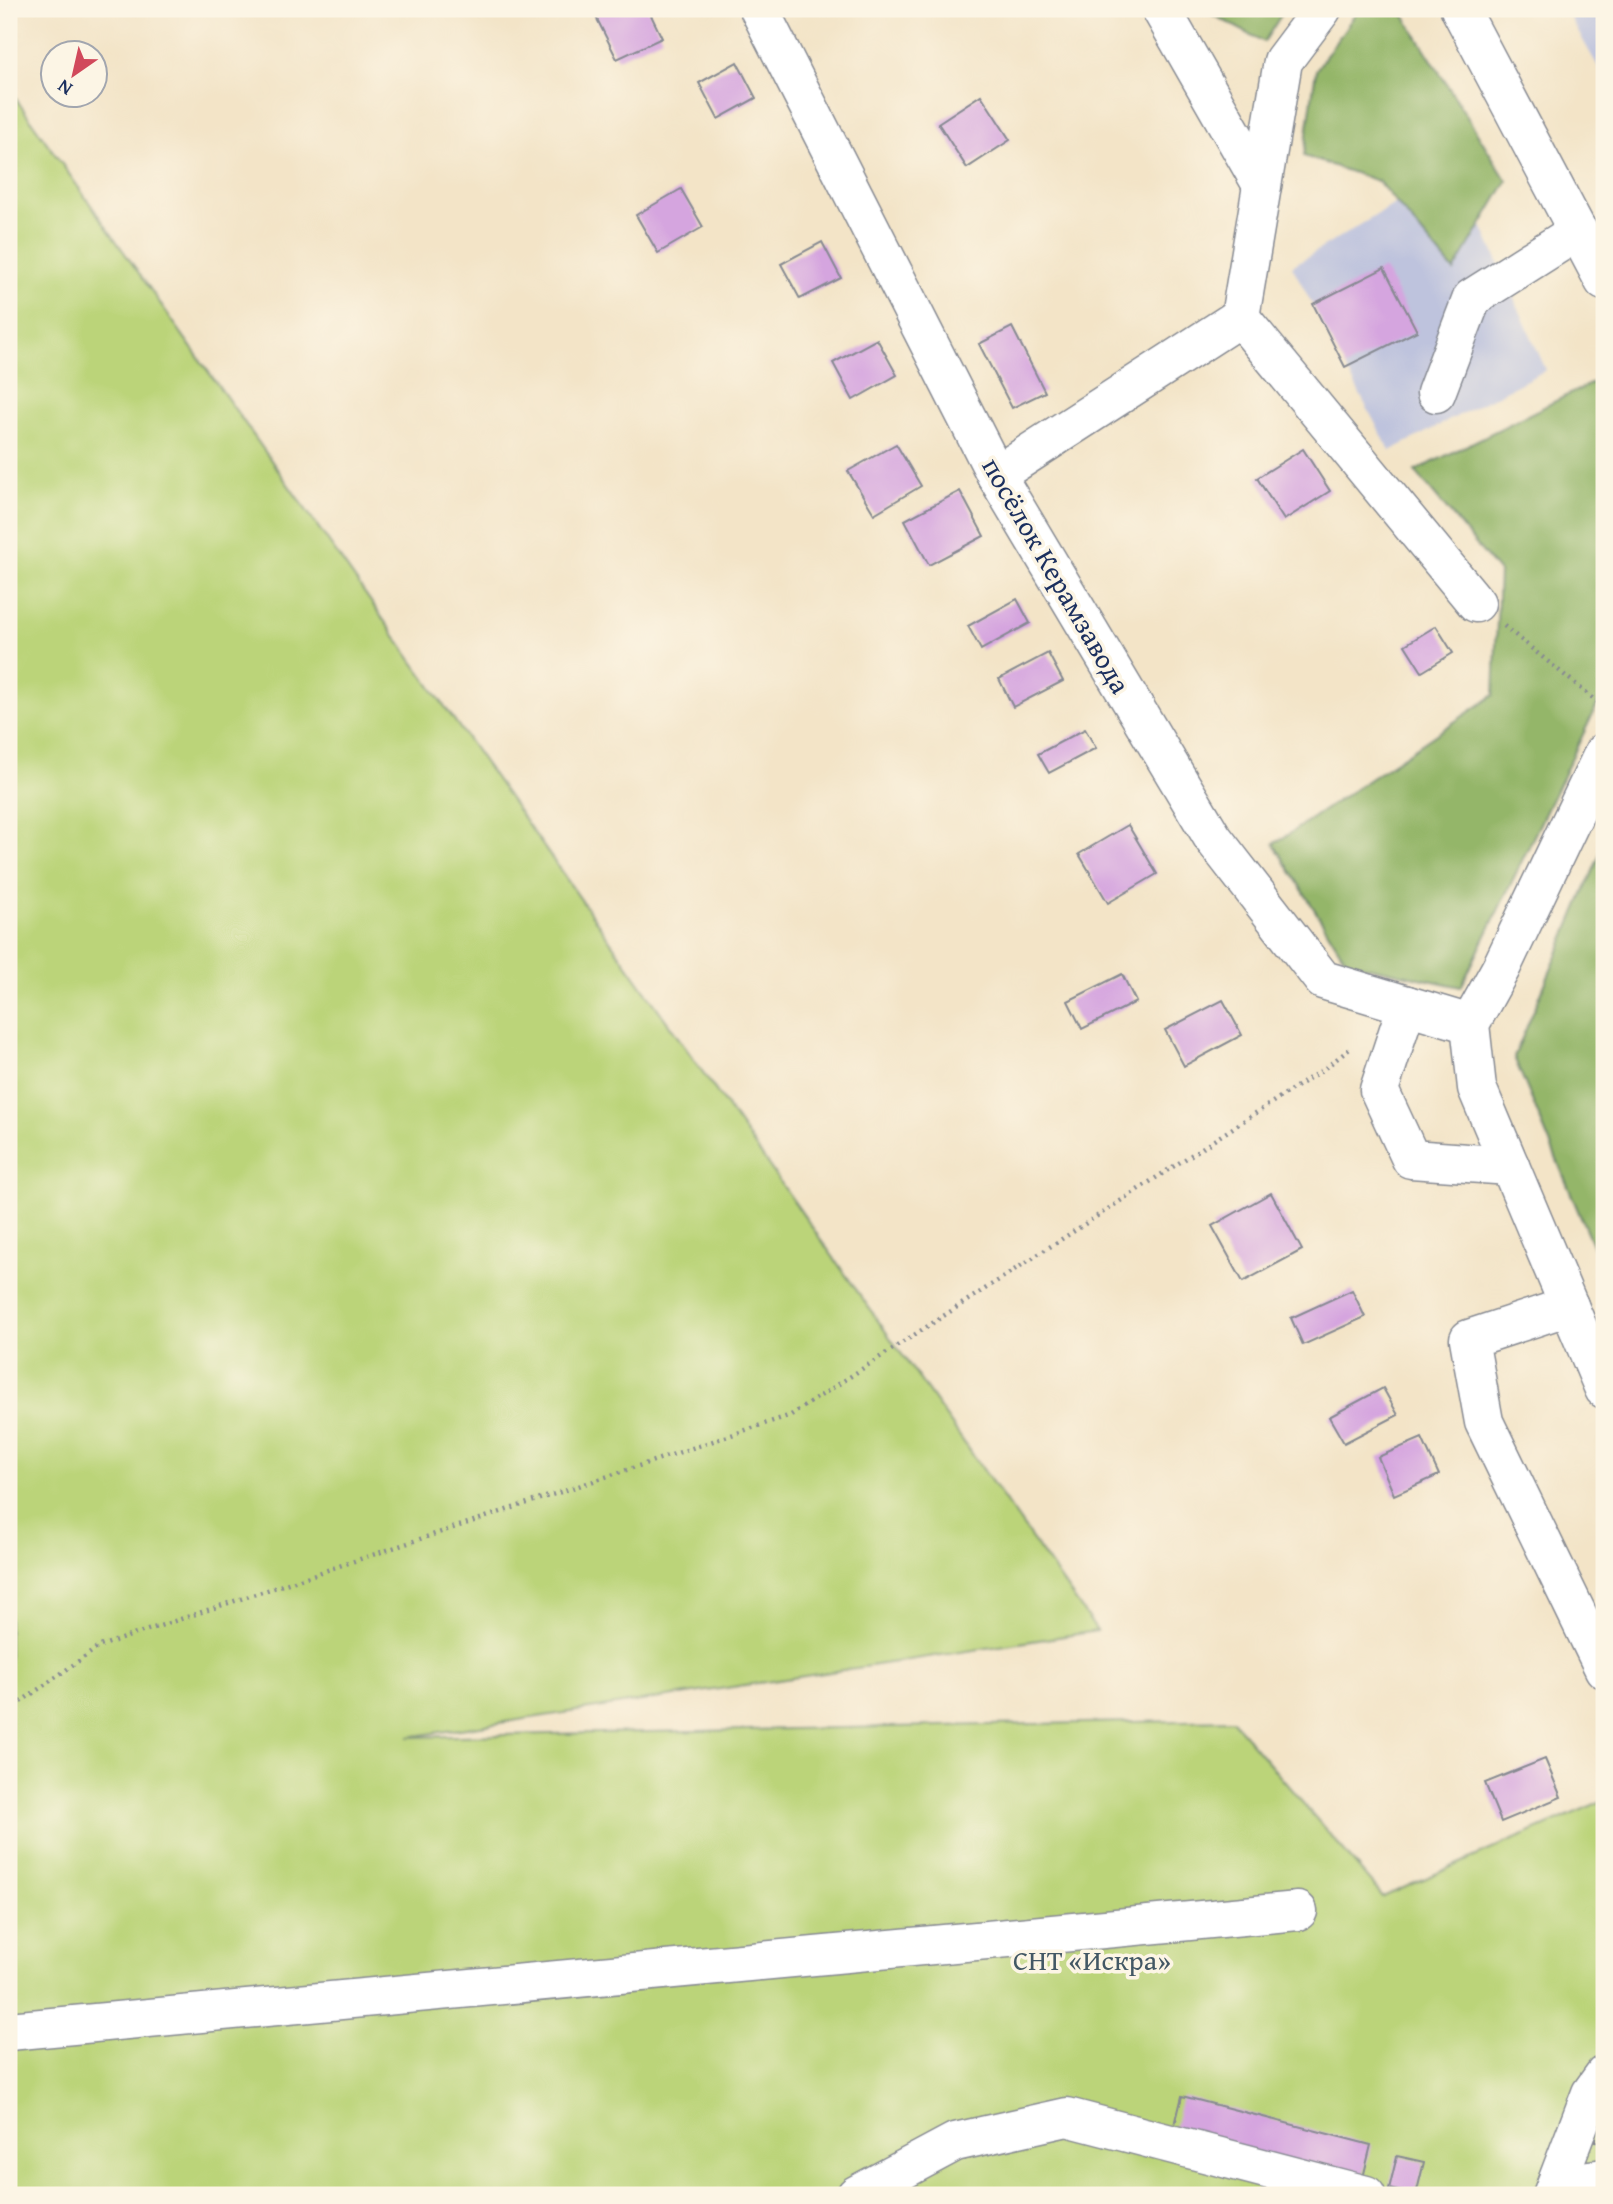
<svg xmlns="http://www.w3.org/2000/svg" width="1613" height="2204" viewBox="0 0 1613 2204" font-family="'Gentium Book Plus',serif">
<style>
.industrial{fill:#bec3dd}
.green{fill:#bbd479;stroke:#6b826c;stroke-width:2}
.forest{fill:#94b669;stroke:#587264;stroke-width:2}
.building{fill:#d5a5df}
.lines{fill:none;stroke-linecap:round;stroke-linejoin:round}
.minor-casing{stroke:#878a92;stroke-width:41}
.path{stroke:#878a92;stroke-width:4.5;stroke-dasharray:2 5;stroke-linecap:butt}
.minor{stroke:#fff;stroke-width:38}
.labels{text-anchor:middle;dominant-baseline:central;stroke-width:7;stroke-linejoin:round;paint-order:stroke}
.street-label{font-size:28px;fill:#1b2f5e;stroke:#fcf5e5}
.park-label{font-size:28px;fill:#435865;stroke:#fcf5e5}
</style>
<rect width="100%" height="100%" fill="#fcf5e5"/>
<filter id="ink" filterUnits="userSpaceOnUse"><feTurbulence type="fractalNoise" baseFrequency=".0143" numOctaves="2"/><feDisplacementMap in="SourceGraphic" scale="14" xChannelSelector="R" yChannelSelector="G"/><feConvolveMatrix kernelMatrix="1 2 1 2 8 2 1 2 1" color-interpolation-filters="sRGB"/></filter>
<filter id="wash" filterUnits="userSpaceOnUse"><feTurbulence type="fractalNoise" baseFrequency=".00686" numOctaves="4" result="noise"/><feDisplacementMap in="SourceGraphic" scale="28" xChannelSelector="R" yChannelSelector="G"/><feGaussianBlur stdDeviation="1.57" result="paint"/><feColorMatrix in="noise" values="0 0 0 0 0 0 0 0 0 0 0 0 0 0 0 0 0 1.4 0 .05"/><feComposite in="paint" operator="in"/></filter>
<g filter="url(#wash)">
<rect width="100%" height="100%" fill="#f3e4c7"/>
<g class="industrial">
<path d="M1565 9H1604V77Z"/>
<path d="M1456 167 1546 370 1390 451 1292 266Z"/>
</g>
<path class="green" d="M9 89 1097 1631 408 1737 1232 1720 1383 1897 1604 1800V2195H9Z"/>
<g class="forest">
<path d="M1202 9H1285L1264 42Z"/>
<path d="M1359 9H1400L1507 181 1454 271 1378 181 1304 156 1316 70Z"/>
<path d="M1604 377V691L1461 987 1347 962 1274 844 1494 695 1499 572 1415 471Z"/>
<path d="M1604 845V1273L1514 1057Z"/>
</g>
<g id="blocks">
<g class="building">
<path d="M592 9H648L662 38 617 59Z"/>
<path d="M737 62 756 98 718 119 699 83Z"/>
<path d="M981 95 1010 140 967 168 938 123Z"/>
<path d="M681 189 703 227 658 253 636 215Z"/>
<path d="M822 242 841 278 800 299 781 264Z"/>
<path d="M1384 268 1417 331 1345 367 1313 304Z"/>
<path d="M1012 327 1045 392 1012 408 979 344Z"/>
<path d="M877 339 897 375 853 400 833 363Z"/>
<path d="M896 444 921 486 874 514 848 471Z"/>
<path d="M1303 449 1330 491 1284 520 1257 478Z"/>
<path d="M960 491 984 536 929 565 905 520Z"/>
<path d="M1017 599 1030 623 981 650 968 626Z"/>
<path d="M1436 626 1453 653 1422 672 1405 645Z"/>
<path d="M1048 653 1063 681 1013 707 999 679Z"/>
<path d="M1085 729 1096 748 1049 773 1038 754Z"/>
<path d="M1128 825 1157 874 1108 903 1079 854Z"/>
<path d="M1122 974 1136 1002 1082 1029 1068 1001Z"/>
<path d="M1223 1000 1242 1035 1184 1066 1165 1030Z"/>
<path d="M1271 1193 1302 1250 1243 1282 1212 1226Z"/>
<path d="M1352 1290 1365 1317 1303 1345 1291 1318Z"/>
<path d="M1383 1388 1398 1415 1344 1443 1329 1417Z"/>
<path d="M1422 1438 1439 1475 1394 1495 1378 1457Z"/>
<path d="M1545 1759 1561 1797 1501 1822 1485 1783Z"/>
<path d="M1182 2096 1371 2145 1362 2182 1173 2133Z"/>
<path d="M1597 2109H1604V2143L1595 2142Z"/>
<path d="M1397 2156 1424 2162 1416 2195 1389 2189Z"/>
</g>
</g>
</g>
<g filter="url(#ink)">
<use href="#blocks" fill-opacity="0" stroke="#878a92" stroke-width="2"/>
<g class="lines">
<defs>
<g id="minor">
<path d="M759 9 996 475 1213 838 1323 980 1470 1024"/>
<path d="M1161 9 1262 185"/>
<path d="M1460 9 1604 281"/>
<path d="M1240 317 1476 603"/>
<path d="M1436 393 1472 298 1578 231"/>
<path d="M996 475 1240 317 1283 61 1322 9"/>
<path d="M1604 752 1501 968 1470 1024 1477 1088 1604 1389"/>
<path d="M1407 1005 1379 1090 1411 1159 1510 1166"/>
<path d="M1569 1306 1469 1339 1484 1422 1604 1669"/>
<path d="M9 2031 1298 1911"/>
<path d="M1558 2184 1604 2178"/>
<path d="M856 2195 955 2142 1067 2117 1366 2195"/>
<path d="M1552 2195 1591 2093 1604 2075"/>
</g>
</defs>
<use href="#minor" class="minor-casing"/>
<g class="path">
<path d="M1504 626 1604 707"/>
<path d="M9 1710 100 1646 791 1415 1325 1068 1351 1048"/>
</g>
<use href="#minor" class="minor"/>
</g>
</g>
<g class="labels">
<g class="street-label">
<text transform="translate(1057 575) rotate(60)">посёлок Керамзавода</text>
</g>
<g class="park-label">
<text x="1092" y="1959">СНТ «Искра»</text>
</g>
</g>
<rect width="1613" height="2204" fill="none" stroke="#fcf5e5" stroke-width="35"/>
<g transform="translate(74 74) rotate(214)"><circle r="33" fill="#fcf5e5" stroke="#a2a6af" stroke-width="2"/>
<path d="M0-5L12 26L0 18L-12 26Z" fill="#d1495b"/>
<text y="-10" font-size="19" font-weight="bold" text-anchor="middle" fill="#1b2f5e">N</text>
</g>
</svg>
